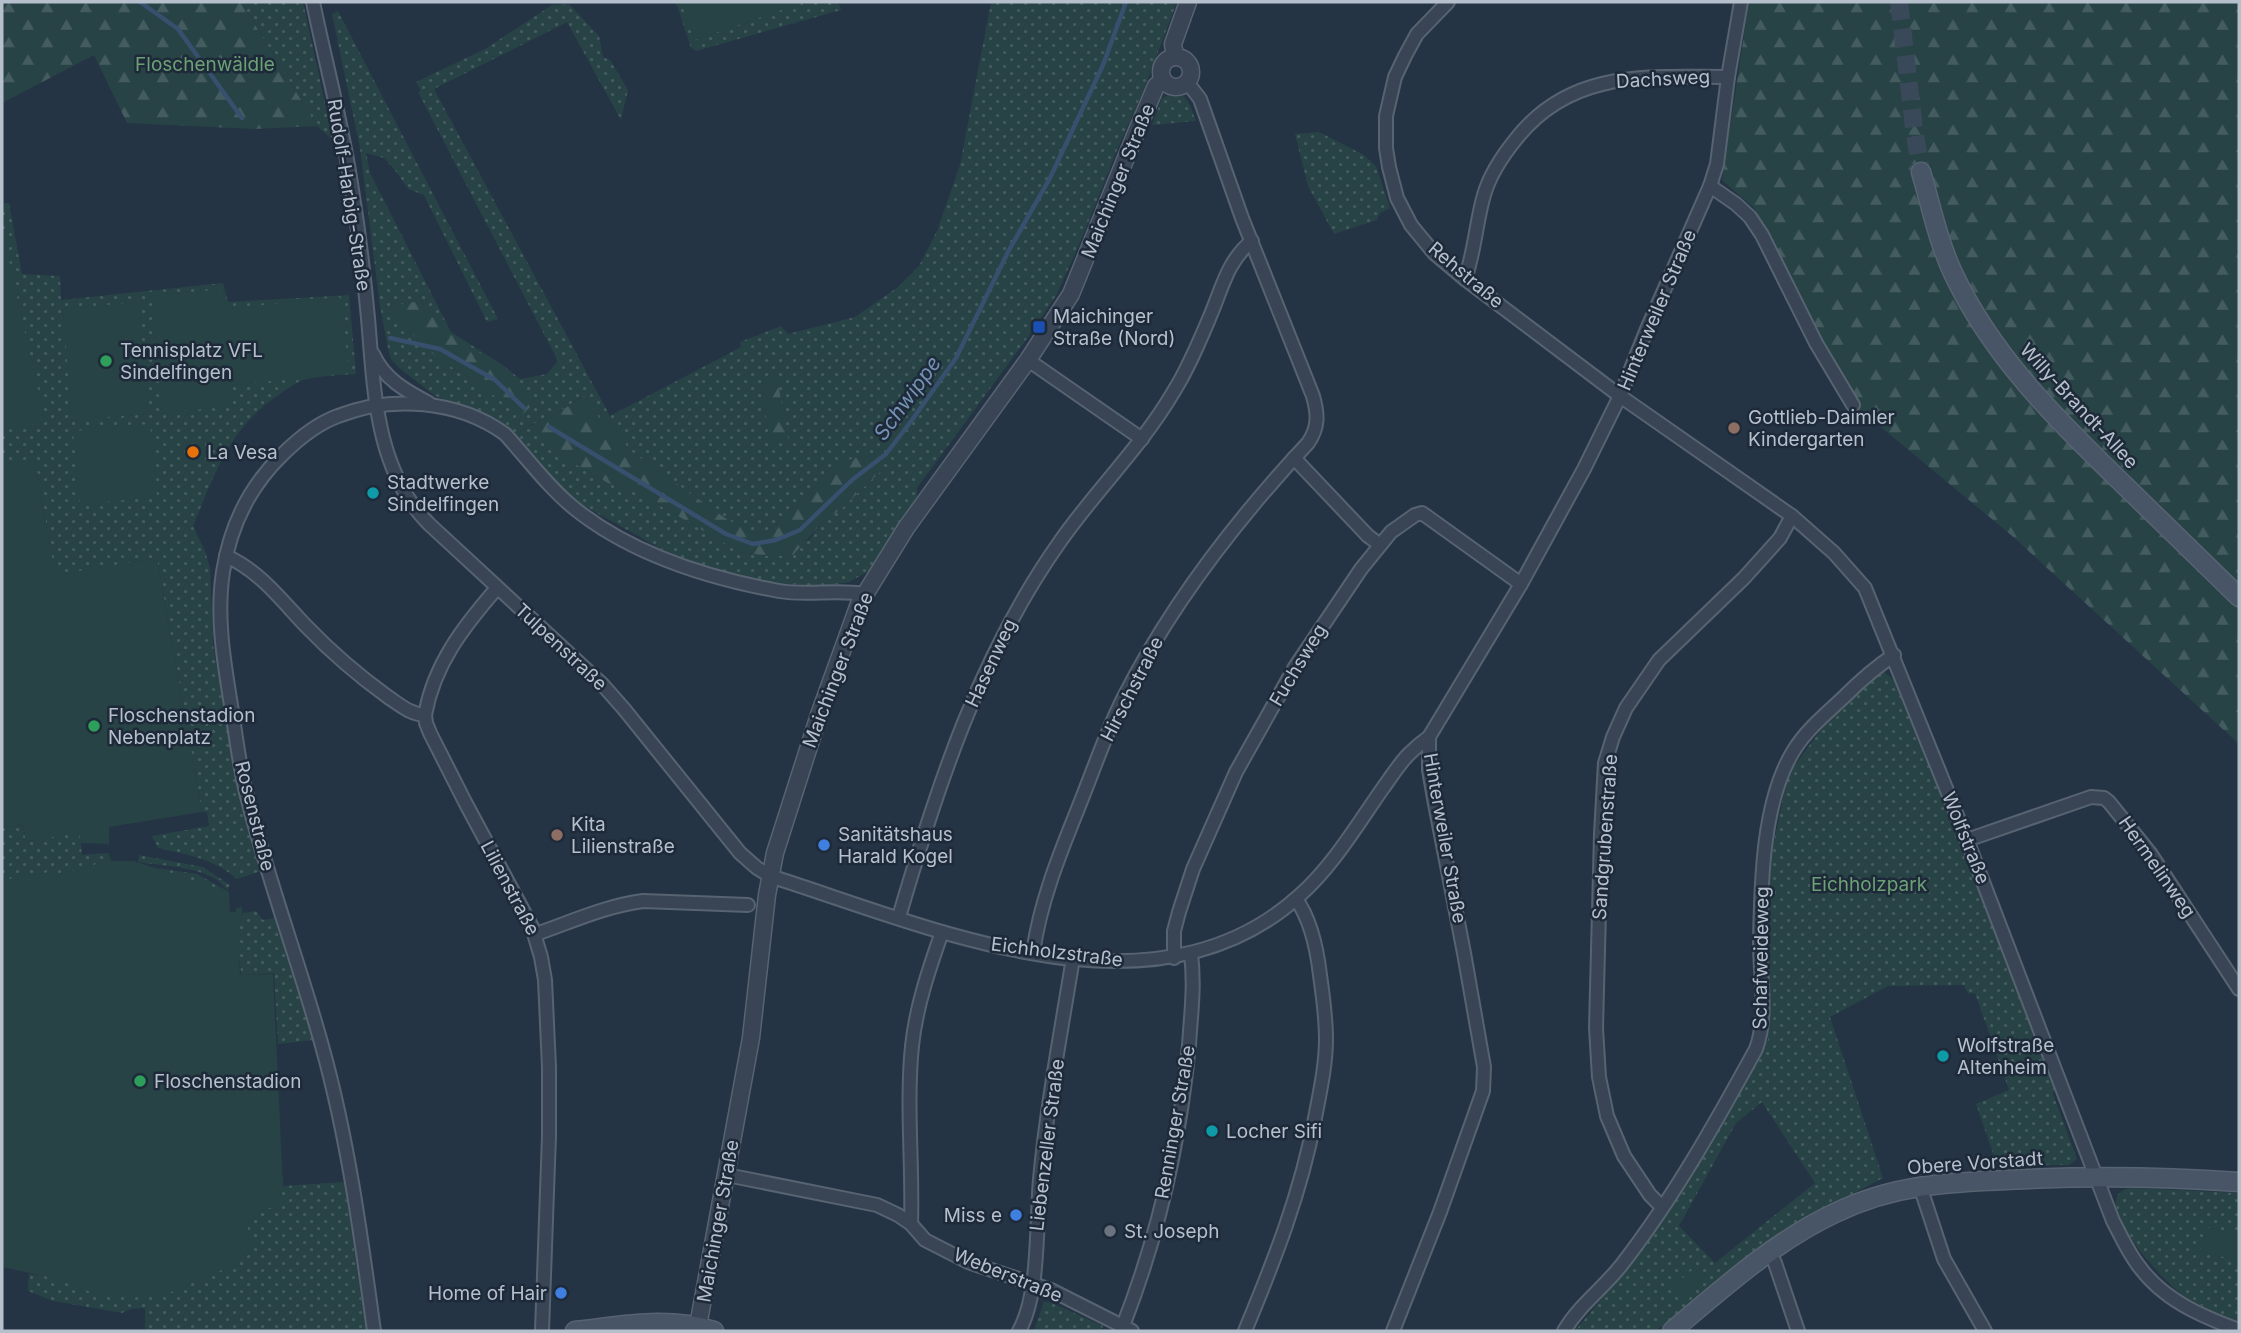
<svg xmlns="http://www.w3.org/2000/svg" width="2241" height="1333" viewBox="0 0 2241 1333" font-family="Inter,sans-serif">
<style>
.green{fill:url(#green-dots);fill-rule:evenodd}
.forest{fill:url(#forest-firs)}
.pitch{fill:#274345}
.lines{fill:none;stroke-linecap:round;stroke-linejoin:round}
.stream{stroke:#37506d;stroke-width:4.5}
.secondary-tunnel{stroke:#3a4959;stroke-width:18;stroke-dasharray:18 9;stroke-linecap:butt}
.minor-casing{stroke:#576371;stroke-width:16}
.tertiary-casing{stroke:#576371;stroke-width:19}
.secondary-casing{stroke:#576371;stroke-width:21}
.minor{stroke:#394554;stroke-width:12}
.tertiary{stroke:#394554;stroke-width:16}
.secondary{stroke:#475567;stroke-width:18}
.transit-dot{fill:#1a4fb4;stroke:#1e2a39;stroke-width:2.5}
.leisure-dot{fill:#2e9e5b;stroke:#1e2a39;stroke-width:2.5}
.education-dot{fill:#8d6e63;stroke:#1e2a39;stroke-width:2.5}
.food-dot{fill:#e8710a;stroke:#1e2a39;stroke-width:2.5}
.culture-dot{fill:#0f9aa8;stroke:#1e2a39;stroke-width:2.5}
.shop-dot{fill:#3f7fe0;stroke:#1e2a39;stroke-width:2.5}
.worship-dot{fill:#6b7280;stroke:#1e2a39;stroke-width:2.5}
.labels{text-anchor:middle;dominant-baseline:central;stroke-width:5;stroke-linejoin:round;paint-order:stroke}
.park-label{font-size:19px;fill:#6ca075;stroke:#1e2a39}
.street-label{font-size:19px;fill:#b6c0cd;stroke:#1e2a39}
.poi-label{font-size:19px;fill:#b6c0cd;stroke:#1e2a39;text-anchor:start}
.water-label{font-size:21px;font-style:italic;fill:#7492b3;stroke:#1e2a39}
</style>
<defs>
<pattern id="green-dots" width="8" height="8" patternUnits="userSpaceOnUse" patternTransform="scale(1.75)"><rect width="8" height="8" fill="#274345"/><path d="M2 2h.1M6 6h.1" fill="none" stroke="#445c5f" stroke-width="1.8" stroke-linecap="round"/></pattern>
<pattern id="forest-firs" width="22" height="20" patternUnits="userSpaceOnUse" patternTransform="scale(1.75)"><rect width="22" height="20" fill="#274345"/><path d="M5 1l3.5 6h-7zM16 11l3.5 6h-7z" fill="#445c5f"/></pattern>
</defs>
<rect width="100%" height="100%" fill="#243445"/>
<g class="green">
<path d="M241 2H303L333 140 317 126Z"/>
<path d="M676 2H838L841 10 696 51 691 48Z"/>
<path d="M991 2H1177L1144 89 1117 150 1084 233 1057 294 1028 337 917 488V496L876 562 869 571 849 582 826 586 782 584 745 577 711 568 667 552 577 502 496 419 435 396 398 367 391 359 388 348 380 306 360 148 332 14 338 11 498 319 487 322 424 195 408 189 395 170 384 158 366 153 370 173 451 332 504 366 520 379 547 374 558 361 418 92 421 91 416 82 485 49 552 5 569 4 599 36 603 57 610 60 628 90 621 120 567 22 434 89 610 416 741 347 740 342 781 326 788 334 855 317 898 287 919 266 937 231 960 165ZM420 301 450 334 533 404 521 415 474 381 436 357 384 307ZM762 382 789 442 770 444ZM583 396 600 419 613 424 629 450 725 519 754 534 768 532 791 509 804 500 834 464 880 472 840 510 822 523 809 540 767 556 740 552 640 494 608 483 561 456 528 426 551 417Z"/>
<path d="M1176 92C1189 96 1191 109 1196 121L1152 125 1162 98Z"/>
<path d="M1319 132 1364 155 1376 166 1390 208 1380 213 1377 220 1334 234 1308 186 1295 134Z"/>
<path d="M2 203H9L22 274 60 276 61 300 223 283 228 302 349 295 356 374C339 375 320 376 303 380 295 383 287 389 280 394 229 427 215 474 193 526L205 551 210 568 213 645 241 805 261 871 237 879C215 859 185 854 158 848L152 836 209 826 207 812H202L157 558 55 576 35 460 2 465Z"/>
<path d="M1882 670 1901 686 2056 1086 2053 1094 2077 1159 2069 1165H1997L1976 1104 2009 1090 1975 993 1968 994 1964 985 1888 986 1830 1017 1883 1178 1799 1222 1655 1331H1575L1632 1262 1664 1214 1768 1040 1769 866 1788 775 1827 721ZM1762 1102 1815 1183 1715 1263 1679 1226 1736 1123Z"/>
<path d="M23 825 26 842 80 831 82 855 108 853 112 862 280 1144 283 1186 344 1182 366 1331H145V1308L131 1309 122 1313 53 1301 28 1291 29 1274 38 1275 2 1200V828Z"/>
<path d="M139 855 203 867 230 885 227 890C213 867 163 866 138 862Z"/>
<path d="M129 864 197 874 229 892V918L243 920V913L256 911 263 920 274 918 314 1040 278 1044 274 973 241 975 240 961H216Z"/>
<path d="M2131 1188 2239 1193V1322C2221 1314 2201 1307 2184 1296 2166 1285 2082 1194 2131 1188Z"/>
<path d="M1044 1301 1052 1303 1103 1326 1101 1331H1034Z"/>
</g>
<g class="forest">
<path d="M2 2H241L317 126 254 129 127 123 94 55 2 103Z"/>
<path d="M1749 2H2239V744L2011 535 1859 409 1754 208 1722 180Z"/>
<path d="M420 301 450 334 502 367 533 404 521 416 474 381 436 357 383 307Z"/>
<path d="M777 379 789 442 770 445 762 382Z"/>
<path d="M584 396 600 419 613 424 629 450 725 518 754 534 768 532 791 509 804 500 834 464 865 455 874 458 880 472 840 510 822 523 792 556H767L740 552 640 494 608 483 561 456 527 427 551 417Z"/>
</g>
<g class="pitch">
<path d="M681 2H805L695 40Z"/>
<path d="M2 228 45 422 2 431Z"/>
<path d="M223 289 225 309 340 297 349 373 232 385 233 406 163 413 152 296Z"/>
<path d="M139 302 148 414 72 420 63 309Z"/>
<path d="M150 424 157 497 80 504 73 431Z"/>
<path d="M35 459 55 575 157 558 202 812 109 827V844L81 843 79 832 26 842 23 825 2 828V465Z"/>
<path d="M107 861H134L229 893 230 912H236V908L242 907 243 920H238L240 975 273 974 283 1186 278 1206 261 1210 248 1225V1234L254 1251 220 1271 164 1295 130 1296 97 1294 49 1277 2 1267V880L50 872 54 876Z"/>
<path d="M2206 1227 2239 1235V1261L2200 1251Z"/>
<path d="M1697 1266 1706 1276 1683 1296 1674 1285Z"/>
</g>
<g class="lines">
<g class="stream">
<path d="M140 2 178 29 242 118"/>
<path d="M390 338 440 349 495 380 524 408"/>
<path d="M549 427 726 534 753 544 776 540 800 530 852 480 886 454 912 420 956 358 1008 252 1050 178 1103 65 1126 2"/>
</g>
<path class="secondary-tunnel" d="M1899 2 1914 128 1921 172"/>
<defs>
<g id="minor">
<path d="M313 2C326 65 343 127 352 190 359 233 364 275 368 318 374 388 375 470 429 524L602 684 624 709 740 853 757 868 770 876C931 927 1152 1028 1299 896 1333 866 1357 825 1383 788 1391 777 1399 764 1409 754 1415 748 1422 742 1429 737"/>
<path d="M1448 2 1417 34 1405 56 1395 77 1386 116V148L1389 167 1397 198 1411 225 1434 253 1465 279 1620 396 1792 516 1834 553 1865 588 1967 840 2113 1221C2121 1236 2128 1252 2138 1265 2163 1300 2201 1316 2239 1330"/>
<path d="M1710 186 1736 204 1750 217 1762 235 1816 343 1853 405"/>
<path d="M1465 279C1475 251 1476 222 1484 195 1490 174 1503 155 1516 139 1571 69 1648 77 1728 77"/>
<path d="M373 354C384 379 406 391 429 403"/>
<path d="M1028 360 1142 439"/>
<path d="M1294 458 1368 536 1379 544"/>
<path d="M226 556C260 571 281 600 306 626 331 652 359 676 388 697 400 705 410 714 425 715L426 723 430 733 465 802 532 927 541 957 545 980 549 1067V1136L542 1331"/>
<path d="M425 715C434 664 464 626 497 588"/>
<path d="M1967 840 2091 797 2104 798 2109 802 2150 853 2239 989"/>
<path d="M899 917C937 787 980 655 1059 543 1095 491 1142 446 1174 391 1189 367 1200 340 1211 314 1222 288 1228 260 1252 241"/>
<path d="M536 934C571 922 605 906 643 901L748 905"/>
<path d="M1033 953C1040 902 1060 853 1079 806 1094 769 1106 732 1124 697 1171 604 1237 519 1308 443 1319 427 1318 414 1313 396L1242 218 1200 99 1187 82"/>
<path d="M1174 958V931L1179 912 1193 869 1236 772 1295 667 1361 569 1391 532 1415 515 1422 513 1521 584"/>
<path d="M727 1175 877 1205 898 1215 911 1224 925 1240 968 1262 1051 1290 1132 1331"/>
<path d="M1920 1186 1944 1259 1985 1331"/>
<path d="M1662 1207 1650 1195 1624 1156 1607 1116 1599 1077 1596 1028 1601 834 1605 763 1613 737 1626 708 1659 660 1744 578 1780 538 1792 516"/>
<path d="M911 1224C913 1164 906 1106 912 1046 916 1007 929 969 942 932"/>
<path d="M1770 1253 1775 1263 1798 1331"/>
<path d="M1123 1326C1158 1236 1180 1141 1189 1045 1191 1014 1195 985 1191 954"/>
<path d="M374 1331C361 1236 348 1139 322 1046 299 962 268 881 247 796 239 766 236 735 231 705 224 662 216 616 223 572 230 527 249 487 282 455 298 439 316 424 338 416 392 395 458 400 505 434 527 458 548 487 574 508 631 554 708 578 779 591 807 596 836 589 864 594"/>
<path d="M1019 1331C1040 1294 1036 1223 1040 1179 1047 1105 1061 1032 1073 958"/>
<path d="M1245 1331C1274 1261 1301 1193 1315 1118 1320 1092 1326 1065 1326 1039 1326 1017 1323 996 1320 975 1317 949 1311 920 1296 899"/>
<path d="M1393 1331 1440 1212 1483 1091 1484 1067 1464 953 1435 804 1429 770V737L1521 584 1584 469 1620 396 1647 329 1710 186 1717 164 1728 77 1741 2"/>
<path d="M1564 1331C1579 1305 1605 1287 1623 1263 1674 1197 1716 1122 1756 1049 1768 1017 1760 977 1760 943 1761 885 1762 801 1794 750 1807 729 1827 713 1845 696 1860 681 1876 667 1894 655"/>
</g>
<g id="tertiary">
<path d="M1175 57 1173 44 1188 2"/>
<circle cx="1176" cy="72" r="15"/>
<path d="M698 1326 751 1038 767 895 775 853 820 712 859 604 906 528 1028 360 1071 294 1136 133 1156 86 1163 80"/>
</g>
<g id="secondary">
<path d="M1921 172C1931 206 1938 241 1953 273 1991 354 2054 417 2118 479 2158 518 2199 558 2239 597"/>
<path d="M575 1331C622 1326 667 1316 714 1331"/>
<path d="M1672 1331C1723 1288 1775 1241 1835 1213 1898 1182 1958 1182 2027 1179 2098 1176 2169 1177 2239 1182"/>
</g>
</defs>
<use href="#minor" class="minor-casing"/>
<use href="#tertiary" class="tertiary-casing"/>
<use href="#secondary" class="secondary-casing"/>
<use href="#minor" class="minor"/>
<use href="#tertiary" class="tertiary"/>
<use href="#secondary" class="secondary"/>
</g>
<rect class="transit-dot" x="1032" y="320" width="14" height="14" rx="3.5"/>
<g class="leisure-dot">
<circle cx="106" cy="361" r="7"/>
<circle cx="94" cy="726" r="7"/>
<circle cx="140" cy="1081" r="7"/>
</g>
<g class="education-dot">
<circle cx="1734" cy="428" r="7"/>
<circle cx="557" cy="835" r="7"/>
</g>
<circle class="food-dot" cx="193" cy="452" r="7"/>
<g class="culture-dot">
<circle cx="373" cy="493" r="7"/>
<circle cx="1943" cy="1056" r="7"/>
<circle cx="1212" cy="1131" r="7"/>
</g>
<g class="shop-dot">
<circle cx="824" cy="845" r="7"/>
<circle cx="1016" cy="1215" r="7"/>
<circle cx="561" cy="1293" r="7"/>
</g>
<circle class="worship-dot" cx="1110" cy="1231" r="7"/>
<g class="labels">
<g class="park-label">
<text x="205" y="64">Floschenwäldle</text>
<text x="1869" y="884">Eichholzpark</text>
</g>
<g class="street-label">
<text transform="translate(1663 79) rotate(-3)">Dachsweg</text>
<text transform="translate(1118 181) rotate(-68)">Maichinger Straße</text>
<text transform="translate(349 195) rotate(81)">Rudolf-Harbig-Straße</text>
<text transform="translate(1466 275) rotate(40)">Rehstraße</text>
<text transform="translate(1657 310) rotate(-67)">Hinterweiler Straße</text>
<text transform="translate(2079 406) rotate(47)">Willy-Brandt-Allee</text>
<text transform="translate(561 647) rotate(43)">Tulpenstraße</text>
<text transform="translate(991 663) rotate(-65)">Hasenweg</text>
<text transform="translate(1298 665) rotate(-59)">Fuchsweg</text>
<text transform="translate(838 670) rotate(-69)">Maichinger Straße</text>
<text transform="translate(1132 689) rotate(-63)">Hirschstraße</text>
<text transform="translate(255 816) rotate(76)">Rosenstraße</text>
<text transform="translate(1605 837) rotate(-86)">Sandgrubenstraße</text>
<text transform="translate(1445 838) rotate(80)">Hinterweiler Straße</text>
<text transform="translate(1966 838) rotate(68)">Wolfstraße</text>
<text transform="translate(2157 867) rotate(55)">Hermelinweg</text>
<text transform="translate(510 888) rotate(62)">Lilienstraße</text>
<text transform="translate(1057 952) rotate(7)">Eichholzstraße</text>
<text transform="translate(1761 958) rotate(-89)">Schafweideweg</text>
<text transform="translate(1175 1122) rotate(-80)">Renninger Straße</text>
<text transform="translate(1047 1145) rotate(-83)">Liebenzeller Straße</text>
<text transform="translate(1975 1163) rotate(-4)">Obere Vorstadt</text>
<text transform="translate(718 1221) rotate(-80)">Maichinger Straße</text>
<text transform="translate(1008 1275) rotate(22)">Weberstraße</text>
</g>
<g class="poi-label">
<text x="1053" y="316">Maichinger<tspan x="1053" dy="22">Straße (Nord)</tspan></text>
<text x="120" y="350">Tennisplatz VFL<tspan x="120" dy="22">Sindelfingen</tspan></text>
<text x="1748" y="417">Gottlieb-Daimler<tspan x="1748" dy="22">Kindergarten</tspan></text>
<text x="207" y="452">La Vesa</text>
<text x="387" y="482">Stadtwerke<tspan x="387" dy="22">Sindelfingen</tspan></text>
<text x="108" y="715">Floschenstadion<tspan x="108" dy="22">Nebenplatz</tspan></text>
<text x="571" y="824">Kita<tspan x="571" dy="22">Lilienstraße</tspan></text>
<text x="838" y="834">Sanitätshaus<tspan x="838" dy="22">Harald Kogel</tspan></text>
<text x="1957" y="1045">Wolfstraße<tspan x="1957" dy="22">Altenheim</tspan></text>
<text x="154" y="1081">Floschenstadion</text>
<text x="1226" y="1131">Locher Sifi</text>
<text x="1002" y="1215" text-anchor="end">Miss e</text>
<text x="1124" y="1231">St. Joseph</text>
<text x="547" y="1293" text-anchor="end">Home of Hair</text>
</g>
<g class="water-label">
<text transform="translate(907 398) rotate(-54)">Schwippe</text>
</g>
</g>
<rect width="2241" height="1333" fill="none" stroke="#b6c0cd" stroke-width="7"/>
</svg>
